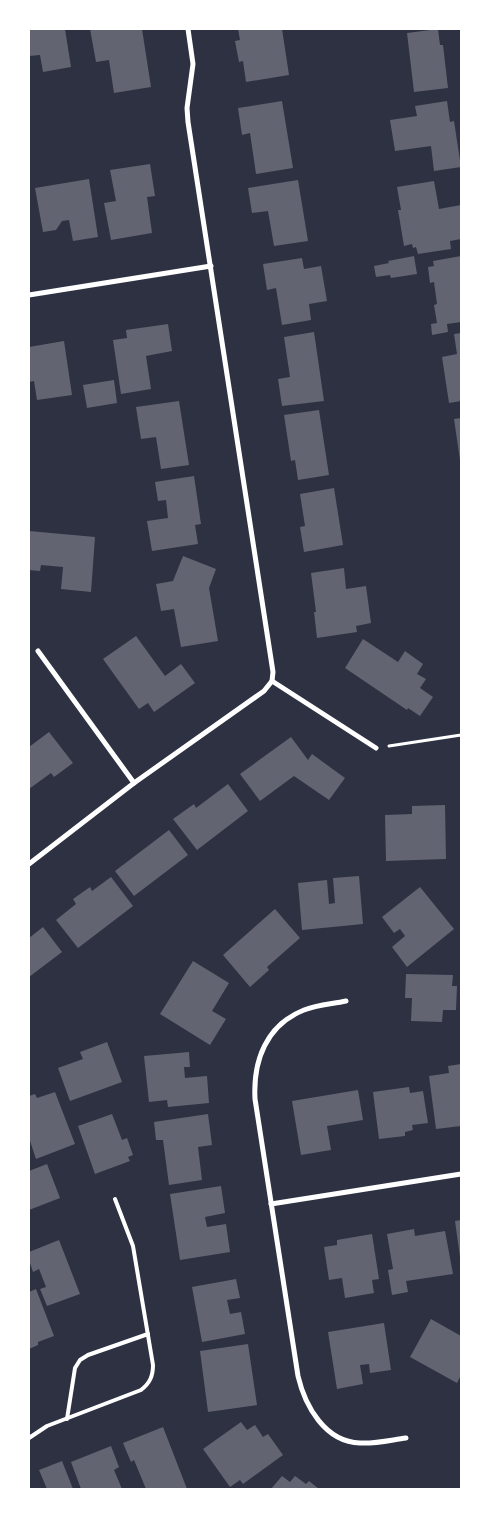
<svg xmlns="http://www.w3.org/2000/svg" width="490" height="1518" viewBox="0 0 490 1518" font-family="Figtree,sans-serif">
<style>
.building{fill:#626471}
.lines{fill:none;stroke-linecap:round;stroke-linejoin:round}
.path{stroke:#fff;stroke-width:3}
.service{stroke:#fff;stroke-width:4}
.minor{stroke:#fff;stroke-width:5}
</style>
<rect width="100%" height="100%" fill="#2d3142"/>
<g class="building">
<path d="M29 29H65L71 67 43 72 40 55 29 56Z"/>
<path d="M90 29H142L151 87 114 93 109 60 96 62Z"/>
<path d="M238 29H282L289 75 246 82 243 61 239 62 235 41 240 40Z"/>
<path d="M438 29 440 45H443L448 88 414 92 407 33Z"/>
<path d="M282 101 293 168 256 174 250 133 242 135 238 108Z"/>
<path d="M447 101 450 122 454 121 461 167 434 171 431 146 395 151 390 120 417 116 415 106Z"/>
<path d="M150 164 155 196 147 197 152 233 111 240 104 203 116 201 110 170Z"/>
<path d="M89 179 98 237 73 241 69 220 62 221 56 230 43 232 35 188Z"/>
<path d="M298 180 308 241 274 246 268 211 252 213 248 188Z"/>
<path d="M434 181 439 209 461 205V239L450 241 451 249 418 254 416 247 413 248 412 244 404 246 398 210H401L397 187Z"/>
<path d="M414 256 417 274 391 278 390 275 376 277 374 266 389 263 388 261Z"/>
<path d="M461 256V322L447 324 448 332 432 335 431 324 437 323 434 305 437 304 434 282 430 283 428 267 434 266 433 261Z"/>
<path d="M302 258 304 269 321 266 327 301 309 304 311 320 282 325 276 288 267 290 263 264Z"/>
<path d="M168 324 172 351 146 356 151 389 121 394 113 340 127 338 126 330Z"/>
<path d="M314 332 324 401 282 406 278 379 290 377 284 337Z"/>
<path d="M461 333V401L449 403 442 357 457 354 454 334Z"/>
<path d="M64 341 72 395 37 400 34 381 29 382V347Z"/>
<path d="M114 380 117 403 87 408 83 385Z"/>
<path d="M179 401 189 465 161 469 156 437 141 439 136 407Z"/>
<path d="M319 410 329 475 298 480 295 460 291 461 284 415Z"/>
<path d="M461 418V460H460L454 419Z"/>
<path d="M194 476 201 524 195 525 198 544 152 551 147 521 168 518 166 500 158 501 155 482Z"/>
<path d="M334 488 343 545 304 552 300 527 305 526 300 494Z"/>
<path d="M29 531 95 537 91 592 61 589 63 567 41 565 40 571 29 570Z"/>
<path d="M183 556 216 569 209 588 218 641 181 647 174 609 161 611 156 584 173 581Z"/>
<path d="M344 568 346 589 366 586 371 623 356 626 357 632 317 638 314 612H316L311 573Z"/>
<path d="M136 636 165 676 181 664 195 683 154 712 148 703 139 709 103 659Z"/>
<path d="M363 639 398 662 405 651 423 664 417 674 426 679 420 688 433 697 420 716 408 708 407 710 345 668Z"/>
<path d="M49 732 73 763 54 777 51 773 29 789V747Z"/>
<path d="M291 737 308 760 312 754 345 778 329 800 294 776 260 801 240 774Z"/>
<path d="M228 784 248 811 197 850 173 819 194 804 196 808Z"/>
<path d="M445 805 446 859 386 861 385 815 412 814V806Z"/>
<path d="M169 830 188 855 134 896 115 871Z"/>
<path d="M359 876 363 924 302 930 298 883 327 880 329 904 335 903 333 878Z"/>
<path d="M111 877 133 906 78 948 56 920 76 904 73 899 90 887 92 891Z"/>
<path d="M420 887 454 929 407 967 392 947 405 936 400 929 394 933 382 917Z"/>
<path d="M275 909 300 938 267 967 269 970 250 987 223 955Z"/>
<path d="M43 927 62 952 29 977V938Z"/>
<path d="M193 961 229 983 212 1011 226 1019 210 1045 160 1014Z"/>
<path d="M406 974 453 975 452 986H457L456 1010H443L442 1022 411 1021 412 998H405Z"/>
<path d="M107 1042 122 1082 70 1101 58 1068 83 1059 80 1052Z"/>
<path d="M189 1052 190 1067H184L185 1078 207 1076 209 1103 168 1107 167 1100 149 1102 144 1056Z"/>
<path d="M461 1064V1126L436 1129 429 1076 449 1073 448 1066Z"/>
<path d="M409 1087 410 1093 423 1091 428 1123 412 1125 413 1130 405 1132V1136L379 1139 373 1092Z"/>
<path d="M358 1090 363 1120 327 1126 331 1150 301 1155 292 1101Z"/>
<path d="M55 1092 75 1144 36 1159 29 1138V1096L35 1094 37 1098Z"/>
<path d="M112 1114 122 1140 127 1138 133 1155 128 1157 130 1161 95 1174 78 1126Z"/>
<path d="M208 1114 212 1145 198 1147 202 1180 169 1185 163 1140H156L154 1122Z"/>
<path d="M47 1164 60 1198 29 1210V1171Z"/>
<path d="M221 1186 225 1213 205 1217 207 1227 226 1224 230 1252 180 1260 170 1194Z"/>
<path d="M461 1220V1256L460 1257 455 1221Z"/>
<path d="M414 1229 415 1236 445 1231 453 1274 406 1281 408 1292 392 1295 388 1270 393 1269 387 1234Z"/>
<path d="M372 1234 379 1279 372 1280 374 1293 345 1298 342 1278 329 1280 324 1247 337 1245V1240Z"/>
<path d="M59 1240 80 1294 47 1306 40 1289 46 1287 39 1269 33 1272 29 1260V1252Z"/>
<path d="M236 1279 240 1298 227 1300 230 1314 241 1312 245 1334 202 1342 192 1287Z"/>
<path d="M36 1289 54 1336 38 1342V1345L29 1349V1292Z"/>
<path d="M431 1319 461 1336V1375L457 1383 410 1357Z"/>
<path d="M384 1323 391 1370 370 1373 369 1364 360 1365 363 1384 337 1389 328 1332Z"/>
<path d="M248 1344 257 1405 208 1412 200 1351Z"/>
<path d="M241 1422 247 1430 255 1425 263 1437 268 1434 283 1455 243 1484 240 1480 230 1487 203 1449Z"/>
<path d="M163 1427 187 1489H146L134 1460 131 1462 123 1443Z"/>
<path d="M111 1446 119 1467 114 1470 122 1489H81L71 1462Z"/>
<path d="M62 1461 73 1489H47L39 1470Z"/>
<path d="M282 1476 290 1482 295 1476 306 1484 309 1481 319 1489H271Z"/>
</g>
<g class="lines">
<path class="path" d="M389 746 461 735"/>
<g class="service">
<path d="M67 1419 75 1368 80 1360 88 1355 148 1334"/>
<path d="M29 1438 47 1426 141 1390C150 1383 153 1376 153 1365L133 1246 115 1199"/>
</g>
<g class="minor">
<path d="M29 295 211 266"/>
<path d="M38 651 134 783"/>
<path d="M272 681 376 748"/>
<path d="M29 864 134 783 264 691 272 681 273 672 188 122 187 108 193 64 188 29"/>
<path d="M346 1001C332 1004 317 1005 304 1010 266 1025 253 1061 255 1099L298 1376C305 1406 325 1442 360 1443 375 1444 391 1440 406 1438"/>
<path d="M271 1204 461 1174"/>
</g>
</g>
<rect width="490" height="1518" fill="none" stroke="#ffffff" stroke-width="60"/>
</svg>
